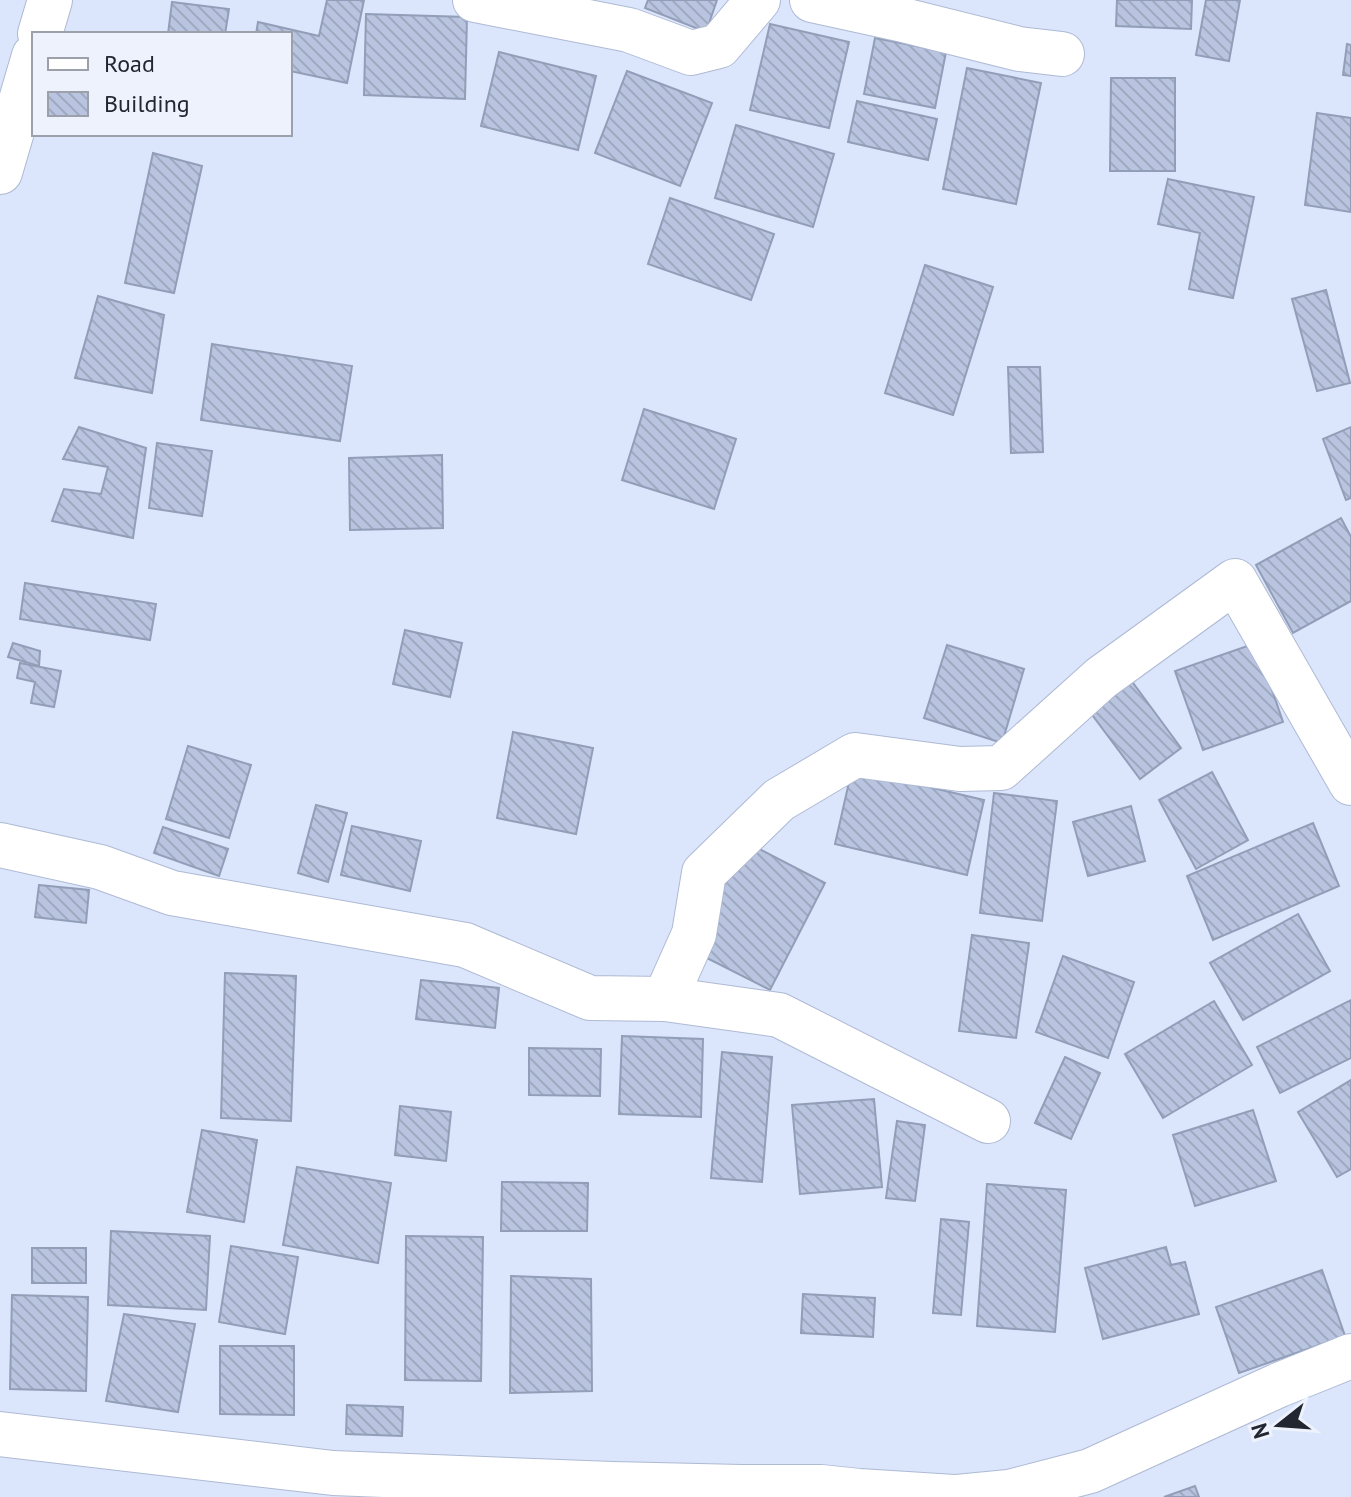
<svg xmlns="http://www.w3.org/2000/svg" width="1351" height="1497" viewBox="0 0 1351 1497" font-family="'PT Sans',sans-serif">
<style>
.building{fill:url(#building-back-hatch);stroke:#929eb7;stroke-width:2}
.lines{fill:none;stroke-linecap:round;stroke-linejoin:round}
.minor-casing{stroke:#aebad4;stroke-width:46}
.major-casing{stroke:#aebad4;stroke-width:46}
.minor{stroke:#fff;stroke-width:44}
.major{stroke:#fff;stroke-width:44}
</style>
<defs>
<pattern id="building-back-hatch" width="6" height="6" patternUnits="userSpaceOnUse" patternTransform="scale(2)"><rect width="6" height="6" fill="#b9c5e0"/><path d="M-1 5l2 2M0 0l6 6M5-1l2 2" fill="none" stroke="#9fa9c0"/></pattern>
</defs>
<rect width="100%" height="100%" fill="#dbe5fb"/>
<g class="building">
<path d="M327 0H364L347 83 290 71V34H256L258 22 319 36Z"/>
<path d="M648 0H717L706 32 645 8Z"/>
<path d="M1117 0H1192L1191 29 1116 26Z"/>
<path d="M1206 0H1240L1229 61 1196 55Z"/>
<path d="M172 2 229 9 225 34H168Z"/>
<path d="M366 14 467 17 465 99 364 95Z"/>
<path d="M770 24 849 42 829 128 750 110Z"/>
<path d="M875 38 946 52 935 108 864 94Z"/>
<path d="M1347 44 1351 45V76L1343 75Z"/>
<path d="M499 52 596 76 578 150 481 126Z"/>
<path d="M967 68 1041 83 1016 204 943 189Z"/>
<path d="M627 71 712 103 680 186 595 153Z"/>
<path d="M1111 78H1175V171H1110Z"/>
<path d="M857 101 937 119 928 160 848 142Z"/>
<path d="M1317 113 1351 118V212L1305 205Z"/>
<path d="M736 125 834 154 813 227 715 198Z"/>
<path d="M153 153 202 166 174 293 125 283Z"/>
<path d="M1168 179 1254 197 1233 298 1189 289 1200 233 1158 224Z"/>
<path d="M670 198 774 234 751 300 648 264Z"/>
<path d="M925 265 993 287 953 415 885 393Z"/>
<path d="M1326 290 1350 383 1317 391 1292 299Z"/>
<path d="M98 296 164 315 152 393 75 378Z"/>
<path d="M212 344 352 366 340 441 201 420Z"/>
<path d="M1008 367H1040L1043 452 1011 453Z"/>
<path d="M644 409 736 439 714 509 622 480Z"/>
<path d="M79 427 146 448 133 538 52 521 64 489 101 494 108 467 63 459Z"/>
<path d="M1351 427V498L1346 500 1323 439Z"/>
<path d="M157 443 212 451 202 516 149 508Z"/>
<path d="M442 455 443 528 350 530 349 458Z"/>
<path d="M1341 518 1351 537V601L1293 633 1256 565Z"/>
<path d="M25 583 156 604 150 640 20 619Z"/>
<path d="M405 630 462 643 450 697 393 684Z"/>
<path d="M13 643 40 651 39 666 8 657Z"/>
<path d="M1256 643 1283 722 1203 750 1175 671Z"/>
<path d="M947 645 1024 669 1002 743 924 718Z"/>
<path d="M20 663 61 671 54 707 31 703 35 682 17 678Z"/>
<path d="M1128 676 1181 748 1140 779 1087 708Z"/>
<path d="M513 732 593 748 576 834 497 818Z"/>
<path d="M188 746 251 765 229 838 166 819Z"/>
<path d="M852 769 984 800 967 875 835 844Z"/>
<path d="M1212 772 1248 840 1196 869 1159 800Z"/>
<path d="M994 793 1057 801 1042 921 980 913Z"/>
<path d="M316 805 347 813 328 882 298 873Z"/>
<path d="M1131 806 1145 861 1088 876 1073 822Z"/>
<path d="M1313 823 1339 886 1213 940 1187 876Z"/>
<path d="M352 826 421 841 410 891 341 875Z"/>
<path d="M163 827 228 849 219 876 154 853Z"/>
<path d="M746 842 825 883 770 990 691 950Z"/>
<path d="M39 885 89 890 86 923 35 917Z"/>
<path d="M1298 914 1330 971 1243 1020 1210 963Z"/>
<path d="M972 935 1029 943 1016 1038 959 1031Z"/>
<path d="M1063 956 1134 982 1108 1058 1036 1032Z"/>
<path d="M225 973 296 976 291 1121 221 1118Z"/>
<path d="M421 980 499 988 495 1028 416 1019Z"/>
<path d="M1351 1000V1058L1280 1093 1257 1047Z"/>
<path d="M1214 1001 1252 1065 1163 1118 1125 1054Z"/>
<path d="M622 1036 703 1039 701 1117 619 1114Z"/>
<path d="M529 1048 601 1049 600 1096 529 1095Z"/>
<path d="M722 1052 772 1057 762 1182 711 1178Z"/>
<path d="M1065 1057 1100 1073 1071 1139 1035 1123Z"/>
<path d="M1351 1080V1169L1337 1177 1298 1112Z"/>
<path d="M874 1099 882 1187 800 1194 792 1105Z"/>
<path d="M400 1106 451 1112 446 1161 395 1155Z"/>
<path d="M1253 1110 1276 1181 1195 1206 1173 1135Z"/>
<path d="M897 1121 925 1125 915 1201 886 1198Z"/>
<path d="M202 1130 257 1140 244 1222 187 1212Z"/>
<path d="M297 1167 391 1183 378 1263 283 1245Z"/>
<path d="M502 1182 588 1183 587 1231H501Z"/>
<path d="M987 1184 1066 1190 1055 1332 977 1326Z"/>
<path d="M941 1219 969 1222 961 1315 933 1313Z"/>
<path d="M111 1231 210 1236 206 1310 108 1305Z"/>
<path d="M406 1236 483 1237 481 1381 405 1380Z"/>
<path d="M231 1246 298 1257 285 1334 219 1322Z"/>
<path d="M1166 1247 1171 1265 1185 1262 1199 1314 1103 1339 1085 1268Z"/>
<rect x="32" y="1248" width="54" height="35"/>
<path d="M1322 1270 1345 1336 1239 1373 1216 1307Z"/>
<path d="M511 1276 591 1279 592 1391 510 1393Z"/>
<path d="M803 1294 875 1298 873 1337 801 1333Z"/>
<path d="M12 1295 88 1297 86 1391 10 1389Z"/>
<path d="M124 1314 195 1324 178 1412 106 1401Z"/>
<path d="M220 1346H294V1415L220 1414Z"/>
<path d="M347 1405 403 1407 402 1436 346 1434Z"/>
<path d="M1195 1486 1199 1497H1164Z"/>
</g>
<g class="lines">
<defs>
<g id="minor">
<path d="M475 0 629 30 691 53 719 46 758 0"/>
<path d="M812 0 899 19 1019 49 1062 54"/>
<path d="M0 845 100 867 172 893 465 945 590 998 665 999 779 1015 988 1121"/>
<path d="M665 999 694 934 704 873 779 800 855 755 960 769 1001 768 1101 678 1235 581 1351 783"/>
<path d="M0 1434 333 1473 612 1484 741 1487H821L859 1491 954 1497"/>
<path d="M957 1497 1009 1492 1090 1471 1279 1385 1351 1356"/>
</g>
<g id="major">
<path d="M40 34 50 0"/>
<path d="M0 172 34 56"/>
</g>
</defs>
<use href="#minor" class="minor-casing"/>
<use href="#major" class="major-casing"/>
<use href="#minor" class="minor"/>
<use href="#major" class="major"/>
</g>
<rect x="32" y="32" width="260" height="104" fill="#edf2fd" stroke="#9ca0ab" stroke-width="2"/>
<rect x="48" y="58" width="40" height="12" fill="#ffffff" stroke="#9ca0ab" stroke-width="2"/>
<text x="104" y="72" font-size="24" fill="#222630">Road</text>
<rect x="48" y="92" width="40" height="24" fill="url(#building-back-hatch)" stroke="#9ca0ab" stroke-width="2"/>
<text x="104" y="112" font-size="24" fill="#222630">Building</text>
<g transform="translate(1279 1425) rotate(253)" stroke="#edf2fd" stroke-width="6" paint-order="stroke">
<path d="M0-6L14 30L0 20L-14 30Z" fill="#222630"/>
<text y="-12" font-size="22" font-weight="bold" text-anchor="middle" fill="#222630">N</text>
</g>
</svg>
